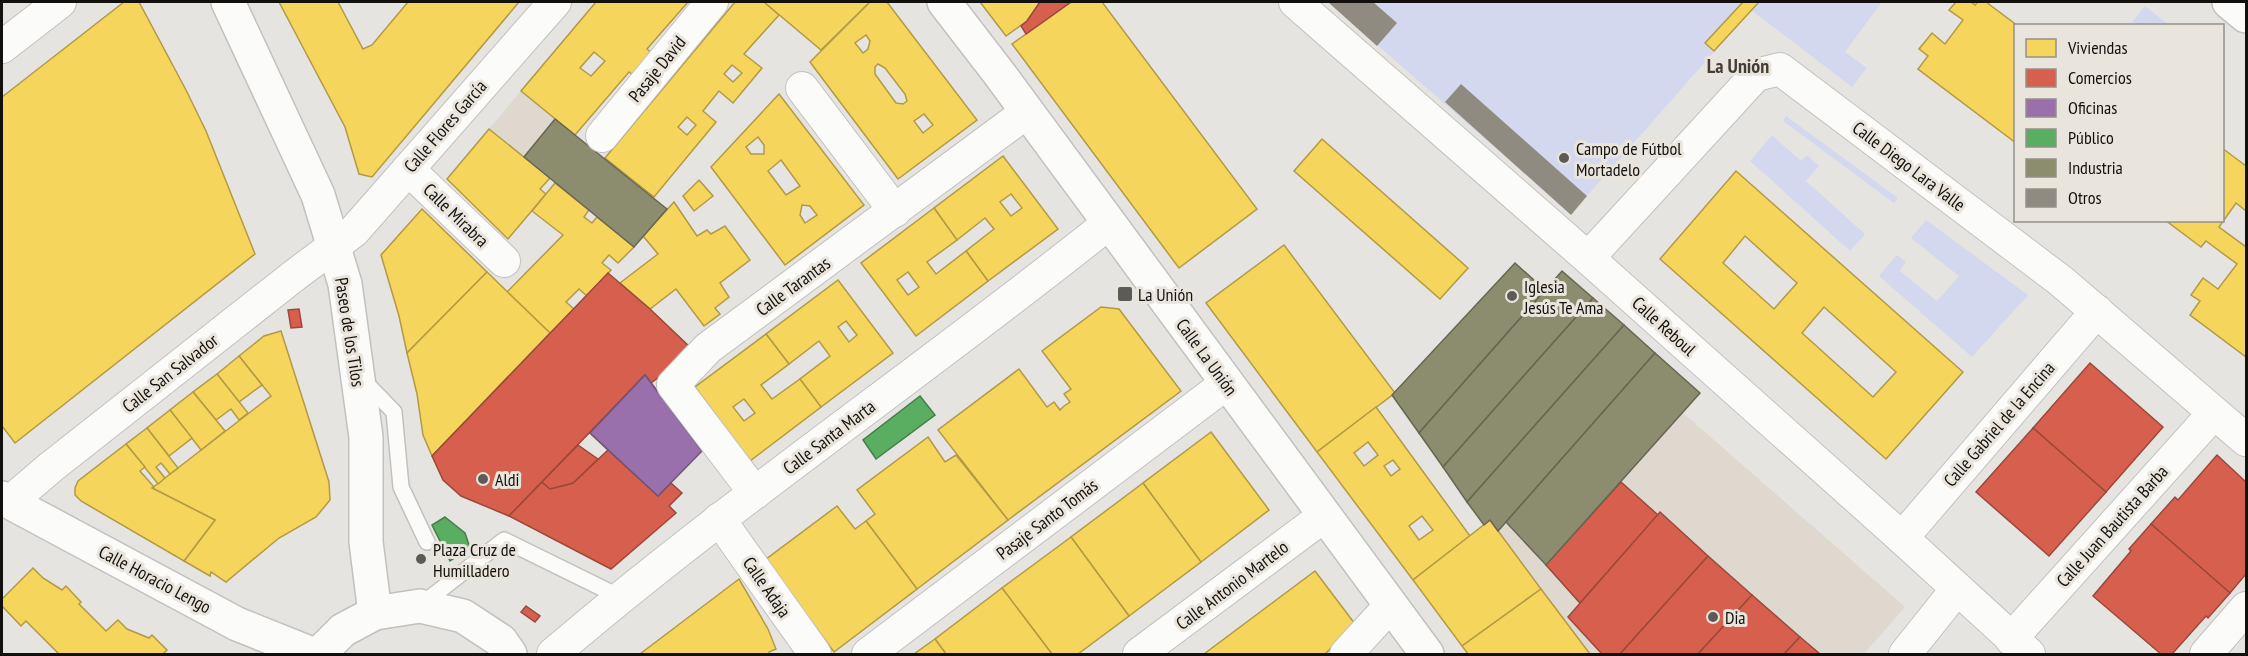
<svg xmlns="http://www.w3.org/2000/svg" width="2248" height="656" viewBox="0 0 2248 656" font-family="'PT Sans Narrow',sans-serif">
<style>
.built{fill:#ded8ce}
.green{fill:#d4d8ee}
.homes{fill:#f6d55c;stroke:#b29a45;stroke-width:1.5;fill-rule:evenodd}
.shops{fill:#d6604d;stroke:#9b483a;stroke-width:1.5}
.offices{fill:#9970ab;stroke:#70547c;stroke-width:1.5}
.public{fill:#5aae61;stroke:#447f48;stroke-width:1.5}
.industry{fill:#8c8c6e;stroke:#676751;stroke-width:1.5}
.building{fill:#908b81}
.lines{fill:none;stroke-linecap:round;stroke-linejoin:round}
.lane-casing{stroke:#c3c1be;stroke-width:18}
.street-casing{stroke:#c3c1be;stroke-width:34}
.secondary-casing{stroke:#c3c1be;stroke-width:36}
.lane{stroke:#fbfbfa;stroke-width:15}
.street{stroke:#fbfbfa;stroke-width:32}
.secondary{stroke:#fbfbfa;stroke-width:33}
.poi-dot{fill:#5c5b58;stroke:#eae5dc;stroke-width:2}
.labels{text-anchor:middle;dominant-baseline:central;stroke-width:6;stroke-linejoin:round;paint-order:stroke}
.street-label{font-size:18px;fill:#12110e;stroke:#eae5dc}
.poi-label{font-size:18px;fill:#12110e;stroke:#eae5dc;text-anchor:start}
.neighbourhood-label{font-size:20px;font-weight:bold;fill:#423e37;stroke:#eae5dc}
</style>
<rect width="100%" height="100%" fill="#e6e4e0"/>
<g class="built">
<path d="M521 91 667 209 634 247 489 129Z"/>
<path d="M1515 263 1545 290 1562 271 1700 393 1683 413 1905 607 1864 654H1590L1489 520 1484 525 1392 395Z"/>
</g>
<g class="green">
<path d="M1328 2H1882L1845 52 1867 68 1852 87 1751 10 1571 214Z"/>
<path d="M2145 6 2169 25H2136L2132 22Z"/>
<path d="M1786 116 1898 198 1894 203 1783 121Z"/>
<path d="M1772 135 1801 161 1807 155 1819 166 1806 181 1865 234 1850 251 1750 161Z"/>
<path d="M1926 220 2028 295 1972 357 1879 276 1897 255 1906 262 1900 271 1937 301 1959 276 1911 238Z"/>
</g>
<g class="homes">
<path d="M124 2H139L186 90 206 131 255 254 15 443 2 426V97Z"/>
<path d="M279 2H338L363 49 372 45 408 2H519L372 177 359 174 345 127Z"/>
<path d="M596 2H688L647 49 653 54 634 76 629 72 575 135 521 91ZM594 52 605 61 591 76 580 68Z"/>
<path d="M735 2H764L779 15 744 54 762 68 733 103 719 91 703 111 716 122 654 197 605 158ZM732 65 742 73 733 82 724 74ZM687 117 696 125 687 135 678 127Z"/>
<path d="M764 2H870L821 50Z"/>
<path d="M870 2H887L977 120 898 179 810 62ZM866 35 870 41 868 49 863 53 855 43ZM878 64 885 68 905 94 907 101 903 104 896 103 875 74V67ZM924 114 933 125 923 133 914 121Z"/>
<path d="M980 2H1040L1027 21 1006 36Z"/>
<path d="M1071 2H1102L1257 209 1179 268 1012 44Z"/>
<path d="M1743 2H1759L1714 51 1705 43Z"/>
<path d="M1956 2H1971L1975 5 1978 2H1986L2018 26H2016V143L1918 69 1928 56 1919 49 1932 33 1945 44 1963 20 1949 10Z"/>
<path d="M779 94 864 205 785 265 711 167ZM758 137 764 145V154H751L746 147ZM781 160 800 186 786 195 768 171ZM802 205 810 206 817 215 805 223 800 215Z"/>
<path d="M489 129 550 178 540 189 546 194 508 239 447 179Z"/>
<path d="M1322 139 1468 268 1440 299 1294 171Z"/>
<path d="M2222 148 2246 166V211L2236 203 2219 227 2246 247V357L2190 315 2200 301 2191 295 2203 278 2218 289 2237 264 2206 241 2201 247 2165 220H2222Z"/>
<path d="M1003 156 1058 229 988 281 966 251 994 229 985 218 957 240 934 208ZM1011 194 1022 208 1011 216 1000 202Z"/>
<path d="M1736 171 1963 372 1886 459 1660 259ZM1745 236 1797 283 1774 309 1723 263ZM1824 307 1896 372 1873 397 1802 333Z"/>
<path d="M699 180 713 196 694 211 683 196Z"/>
<path d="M555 183 589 210 584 217 592 223 597 217 634 247 618 263 609 255 602 263 611 270 587 296 579 289 566 302 574 309 550 333 507 292 563 235 532 211Z"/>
<path d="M674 202 697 236 707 230 711 234 725 226 750 260 720 283 729 297 715 308 720 314 704 326 676 289 650 309 620 283 658 254 643 236Z"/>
<path d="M934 208 957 240 927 262 936 274 966 251 988 281 916 336 861 263ZM908 272 919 287 908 295 897 280Z"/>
<path d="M422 209 487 272 407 353 399 316 381 255Z"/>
<path d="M1284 245 1395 393 1317 452 1206 303Z"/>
<path d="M487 272 550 333 432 456 423 435 417 394 407 353Z"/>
<path d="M838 280 893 353 821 407 800 379 830 356 819 341 789 364 766 334ZM846 321 857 335 849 342 838 327Z"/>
<path d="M1101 307 1119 309 1181 391 1008 520 938 430 1019 369 1047 407 1054 402 1060 410 1064 406 1070 402 1064 394 1071 389 1042 351Z"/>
<path d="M281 331 329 482 330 500 316 517 279 538 226 582 211 572 210 576 184 561 215 520 152 488 271 396 239 356 264 336Z"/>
<path d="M766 334 789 364 761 385 772 399 800 379 821 407 750 461 695 387ZM744 399 755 413 744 421 733 407Z"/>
<path d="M239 356 262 385 239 402 217 374Z"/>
<path d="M217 374 248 413 239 420 231 409 216 420 193 392Z"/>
<path d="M193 392 225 431 201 450 170 410Z"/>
<path d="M1376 407 1470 536 1413 580 1317 452ZM1368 442 1378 455 1364 466 1354 453ZM1393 460 1400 469 1391 476 1384 466ZM1422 516 1433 530 1419 540 1409 526Z"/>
<path d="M170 410 192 438 169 456 147 428Z"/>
<path d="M147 428 178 468 170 474 161 463 156 467 165 478 158 484 126 444Z"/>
<path d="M1211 432 1269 510 1201 562 1143 483Z"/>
<path d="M928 437 945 462 956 455 1008 520 917 589 866 521 875 514 857 490Z"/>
<path d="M126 444 145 467 140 471 154 487 152 488 215 520 184 561 81 501 75 495V488L78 481Z"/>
<path d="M1143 483 1201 562 1129 616 1071 537Z"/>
<path d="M837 506 855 529 866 521 917 589 834 652 765 560Z"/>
<path d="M1490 520 1541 589 1462 646 1413 580Z"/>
<path d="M1071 537 1129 616 1078 654H1052L1002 588Z"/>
<path d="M33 568 43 578 62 590 66 586 81 602 79 604 106 631 118 620 127 629 149 638 152 635 167 650 164 653 165 654H59L26 621 21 626 2 606V599Z"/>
<path d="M1315 571 1355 624 1325 654H1204Z"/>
<path d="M739 579 768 629 776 649 769 652V654H640Z"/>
<path d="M1002 588 1052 654H946L935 639Z"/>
<path d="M1541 589 1590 654H1468L1462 646Z"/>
<path d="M935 639 946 654H914Z"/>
</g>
<g class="shops">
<path d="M1040 2H1071L1026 34 1021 26 1027 21Z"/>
<path d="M608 273 650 309 694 351 651 383 645 375 509 516 461 496 443 480 432 456Z"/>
<path d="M299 309 302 327 291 328 288 310Z"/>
<path d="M2090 363 2163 427 2106 492 2033 428Z"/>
<path d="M645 375 664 400 610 452 658 496 671 483 682 493 669 506 676 513 611 569 509 516 542 482 550 489 573 483 608 450 590 433Z"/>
<path d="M2033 428 2106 492 2049 556 1976 492Z"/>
<path d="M578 445 598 459 573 483 550 489 542 482Z"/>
<path d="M2217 455 2246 482V574L2230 593 2151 524 2175 497 2178 500Z"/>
<path d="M1621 482 1658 515 1580 603 1546 565Z"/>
<path d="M1660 512 1708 556 1620 654H1602L1568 617Z"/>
<path d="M2151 524 2230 593 2208 618 2206 616 2172 654H2161L2093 596 2131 551 2129 549Z"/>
<path d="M1708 556 1752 595 1698 654H1620Z"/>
<path d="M1752 595 1800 637 1784 654H1698Z"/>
<path d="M526 606 540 616 535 622 521 612Z"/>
<path d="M1800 637 1820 654H1784Z"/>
</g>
<path class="offices" d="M645 375 702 451 658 496 590 433Z"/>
<g class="public">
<path d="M920 396 935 415 876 459 863 440Z"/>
<path d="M445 517 465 533 470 548 450 561 432 525Z"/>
</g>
<g class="industry">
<path d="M555 119 667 209 634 247 524 157Z"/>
<path d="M1515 263 1545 290 1419 433 1392 395Z"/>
<path d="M1562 271 1593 298 1443 467 1419 433Z"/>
<path d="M1593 298 1624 325 1467 502 1443 467Z"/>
<path d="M1624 325 1655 353 1498 531 1490 520 1484 525 1467 502Z"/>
<path d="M1655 353 1700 393 1546 565 1506 522Z"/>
</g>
<g class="building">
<path d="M1328 2H1373L1397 23 1377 46Z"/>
<path d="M1461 84 1587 196 1571 215 1445 102Z"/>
</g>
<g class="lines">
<defs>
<g id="lane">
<path d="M364 381 394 412 401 487 427 542"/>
<path d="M421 605 504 540 620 597"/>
</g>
<g id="street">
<path d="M1295 2 1588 258 1902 538 2029 654"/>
<path d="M2 47 60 2"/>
<path d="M802 88 895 211"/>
<path d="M602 136 712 2"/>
<path d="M408 169 504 261"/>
<path d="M1588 258 1756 75 1780 69 2061 281 2246 440"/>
<path d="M755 493 673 385 708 348 1027 112"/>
<path d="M10 502 51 467 295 275 354 231 555 2"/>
<path d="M719 519 815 654"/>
<path d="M1902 538 2097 311"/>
<path d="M2011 639 2214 413"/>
<path d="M553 654C731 502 926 370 1109 223"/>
<path d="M868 654 1227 383"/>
<path d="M1139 654 1324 516"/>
<path d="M1346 654 1391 605"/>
<path d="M1905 654 1957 589"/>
<path d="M2206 654 2246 608"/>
</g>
<g id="secondary">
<path d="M228 2 318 195 345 284 366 437V542L375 613"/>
<path d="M944 2 998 72 1427 654"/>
<path d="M2229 2 2246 16"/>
<path d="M2 498 237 624 312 654"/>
<path d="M319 654 343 630 375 613 420 606 463 616 501 641 510 654"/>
</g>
</defs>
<use href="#lane" class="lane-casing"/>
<use href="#street" class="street-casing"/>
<use href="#secondary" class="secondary-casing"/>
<use href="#lane" class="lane"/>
<use href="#street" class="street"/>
<use href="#secondary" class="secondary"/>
</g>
<g class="poi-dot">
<circle cx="1564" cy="158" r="6"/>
<rect x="1117" y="286" width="16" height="16" rx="3"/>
<circle cx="1512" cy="296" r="6"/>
<circle cx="483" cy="479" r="6"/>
<circle cx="421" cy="559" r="6"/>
<circle cx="1713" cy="617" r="6"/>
</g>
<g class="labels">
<g class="street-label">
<text transform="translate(657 69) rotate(-51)">Pasaje David</text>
<text transform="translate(445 126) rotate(-49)">Calle Flores García</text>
<text transform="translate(1909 166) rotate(37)">Calle Diego Lara Valle</text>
<text transform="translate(456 215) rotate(44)">Calle Mirabra</text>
<text transform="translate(793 286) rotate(-36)">Calle Tarantas</text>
<text transform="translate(1664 326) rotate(42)">Calle Reboul</text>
<text transform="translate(350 332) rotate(81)">Paseo de los Tilos</text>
<text transform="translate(1207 357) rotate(54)">Calle La Unión</text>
<text transform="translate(170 373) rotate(-38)">Calle San Salvador</text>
<text transform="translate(1999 424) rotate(-49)">Calle Gabriel de la Encina</text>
<text transform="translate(829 437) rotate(-37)">Calle Santa Marta</text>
<text transform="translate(1047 519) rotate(-37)">Pasaje Santo Tomás</text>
<text transform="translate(2112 526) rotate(-48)">Calle Juan Bautista Barba</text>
<text transform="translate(155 579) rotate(28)">Calle Horacio Lengo</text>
<text transform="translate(1232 585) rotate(-37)">Calle Antonio Martelo</text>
<text transform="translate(767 587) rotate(55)">Calle Adaja</text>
</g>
<g class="poi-label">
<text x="1576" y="148">Campo de Fútbol<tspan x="1576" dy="21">Mortadelo</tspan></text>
<text x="1524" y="286">Iglesia<tspan x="1524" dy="21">Jesús Te Ama</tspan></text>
<text x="1138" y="294">La Unión</text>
<text x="495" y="479">Aldi</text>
<text x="433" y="549">Plaza Cruz de<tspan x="433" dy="21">Humilladero</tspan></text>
<text x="1725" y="617">Dia</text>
</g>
<g class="neighbourhood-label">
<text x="1738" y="66">La Unión</text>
</g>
</g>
<rect width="2248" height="656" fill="none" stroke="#12110e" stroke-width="6"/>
<rect x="2014" y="24" width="210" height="198" fill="#eae5dc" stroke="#94908a" stroke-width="1.5"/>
<rect x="2026" y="39" width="30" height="18" fill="#f6d55c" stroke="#94908a" stroke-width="1.5"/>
<text x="2068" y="54" font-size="18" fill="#12110e">Viviendas</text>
<rect x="2026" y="69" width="30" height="18" fill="#d6604d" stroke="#94908a" stroke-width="1.5"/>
<text x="2068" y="84" font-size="18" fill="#12110e">Comercios</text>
<rect x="2026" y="99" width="30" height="18" fill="#9970ab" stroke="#94908a" stroke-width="1.5"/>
<text x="2068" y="114" font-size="18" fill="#12110e">Oficinas</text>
<rect x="2026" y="129" width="30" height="18" fill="#5aae61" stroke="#94908a" stroke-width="1.5"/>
<text x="2068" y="144" font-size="18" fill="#12110e">Público</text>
<rect x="2026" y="159" width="30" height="18" fill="#8c8c6e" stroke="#94908a" stroke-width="1.5"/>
<text x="2068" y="174" font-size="18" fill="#12110e">Industria</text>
<rect x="2026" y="189" width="30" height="18" fill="#908b81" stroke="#94908a" stroke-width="1.5"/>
<text x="2068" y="204" font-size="18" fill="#12110e">Otros</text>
</svg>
